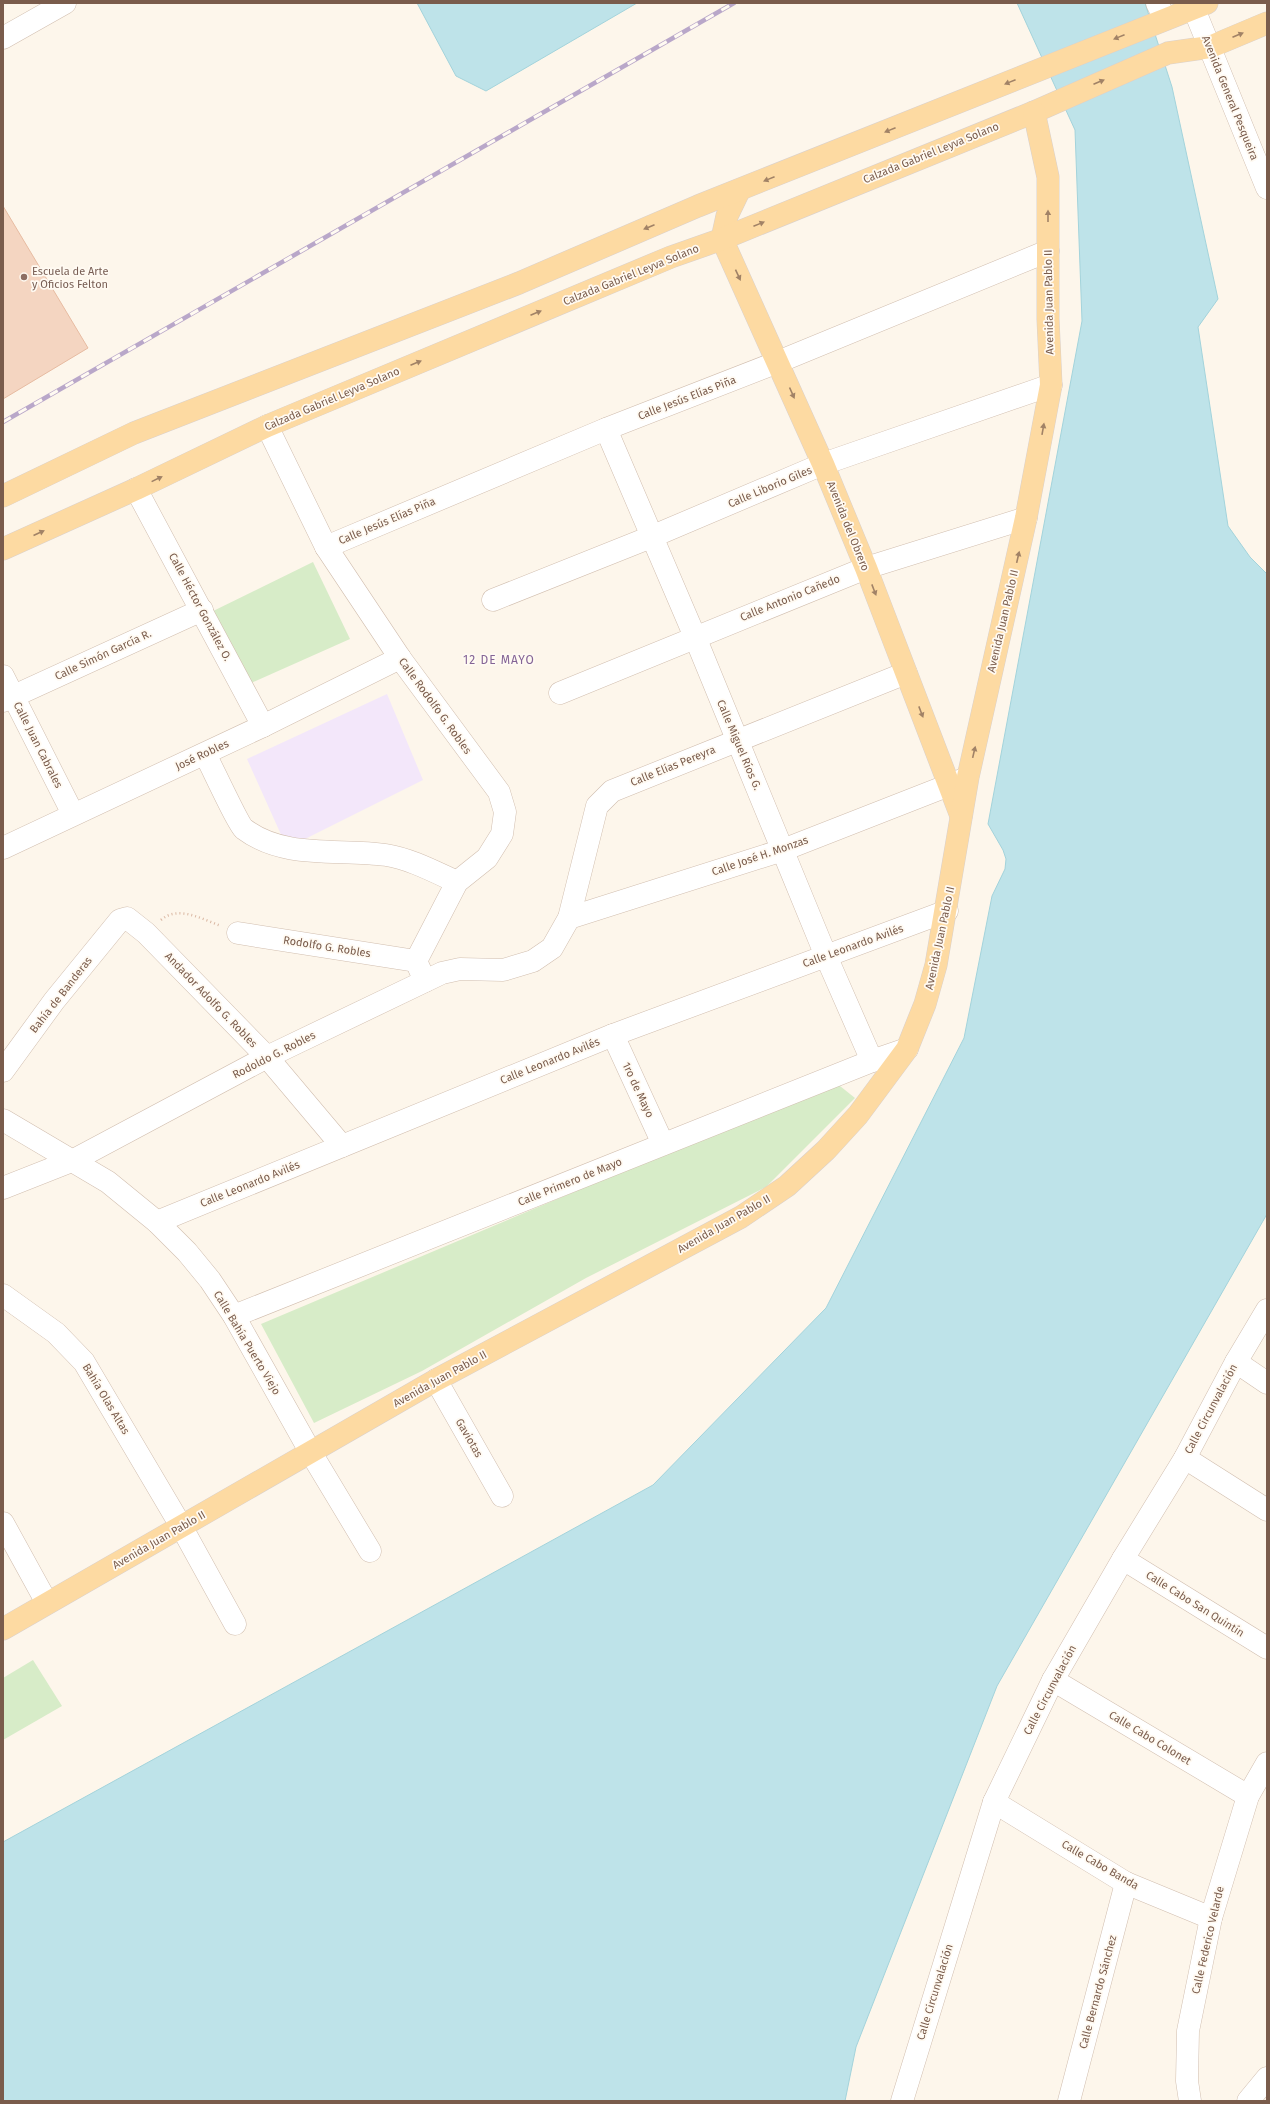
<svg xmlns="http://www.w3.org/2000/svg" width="1270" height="2104" viewBox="0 0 1270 2104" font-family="'Fira Sans',sans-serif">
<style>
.education{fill:#f3e7fa}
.green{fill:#d7ecc8}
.water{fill:#bee3e9;stroke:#a3d3db}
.building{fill:#f4d5c1;stroke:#e7bba1}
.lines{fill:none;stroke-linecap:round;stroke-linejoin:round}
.minor-casing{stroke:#d1beaf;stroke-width:23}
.major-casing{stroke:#dad1cd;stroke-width:23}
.path{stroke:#dab8a3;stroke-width:2.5;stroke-dasharray:1 3;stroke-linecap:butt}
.minor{stroke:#fff;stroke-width:22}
.major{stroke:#fddaa2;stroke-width:22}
.rail-casing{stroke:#b9a7c9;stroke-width:4.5}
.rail{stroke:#fffaf2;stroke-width:3;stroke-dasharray:9;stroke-linecap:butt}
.oneway{fill:#a18266}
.education-dot{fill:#8d6e63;stroke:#fffaf2;stroke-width:1.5}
.labels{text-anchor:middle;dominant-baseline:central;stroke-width:3.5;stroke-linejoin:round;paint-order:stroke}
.street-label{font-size:11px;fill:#7a5c4c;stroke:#fffaf2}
.education-label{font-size:11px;fill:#785e54;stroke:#fffaf2;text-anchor:start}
.neighbourhood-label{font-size:12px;letter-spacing:1px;fill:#846496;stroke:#fffaf2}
</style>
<rect width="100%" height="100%" fill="#fdf6eb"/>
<path class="education" d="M387 694 423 780 287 848 247 759Z"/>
<g class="green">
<path d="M313 562 350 639 242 687 205 615Z"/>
<path d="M835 1082 855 1098 766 1187 586 1278 422 1371 314 1423 261 1324Z"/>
<path d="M33 1660 62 1706 3 1740V1678Z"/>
</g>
<g class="water">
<path d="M417 3H637L486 91 456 76Z"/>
<path d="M1017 3H1145L1172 87 1218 299 1198 327 1228 526 1250 557 1267 574V1214L997 1686 856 2047 845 2101H3V1842L653 1485 826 1308 964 1038 992 896 1005 869 1006 859 1003 850 988 824 1082 321 1075 130Z"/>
</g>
<path class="building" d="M3 206 88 348 3 399Z"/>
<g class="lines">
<defs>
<g id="minor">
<path d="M1157 3 1165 19"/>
<path d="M1194 9 1267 188"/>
<path d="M3 38 65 3"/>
<path d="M267 426 326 547 400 658 499 792 505 812 502 834 487 858 457 882 416 961 425 981"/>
<path d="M606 429 695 637 826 956 872 1061"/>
<path d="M136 489 263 726"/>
<path d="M326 547 606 429 778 362 1048 251"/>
<path d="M493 600 651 537 823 464 1051 385"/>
<path d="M3 676 73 814"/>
<path d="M560 693 866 568 1026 518"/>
<path d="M3 701 202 610"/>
<path d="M205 754C211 765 238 824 244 829 285 860 340 848 386 855 411 859 435 872 457 882"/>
<path d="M3 848 263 726 400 658"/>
<path d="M569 918 783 850 967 778"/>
<path d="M238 933 416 961"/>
<path d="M613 1035 663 1144"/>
<path d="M3 1071 54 1001 120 920 127 918 146 933 267 1057 342 1146"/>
<path d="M3 1120 108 1182 157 1222 187 1252 210 1280 234 1316 311 1453 370 1551"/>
<path d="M3 1188 74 1160 267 1057 442 973 460 969 503 970 533 961 552 948 569 918 597 806 612 791 906 673"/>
<path d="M157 1222 613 1035 947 911"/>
<path d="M3 1295 56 1333 84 1362 181 1526 235 1624"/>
<path d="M234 1316 872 1061 907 1049"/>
<path d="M1236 1362 1267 1383"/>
<path d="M436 1380 502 1496"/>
<path d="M1185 1458 1267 1510"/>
<path d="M3 1523 47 1603"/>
<path d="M1123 1559 1267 1648"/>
<path d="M1053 1680 1248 1796"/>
<path d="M994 1802 1126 1883 1211 1918"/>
<path d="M902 2101 994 1802 1053 1680 1123 1559 1185 1458 1236 1362 1267 1310"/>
<path d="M1069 2101 1126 1883"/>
<path d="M1190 2101 1187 2081 1188 2031 1211 1918 1248 1796 1267 1763"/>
<path d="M1248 2101 1267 2078"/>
</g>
<g id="major">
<path d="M722 239 823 464 866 568 961 816"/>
<path d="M722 239 727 216 739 191"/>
<path d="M3 496 134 433 519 283 698 206 1207 3"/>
<path d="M3 549 136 489 267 426 671 257 722 239 1034 112 1168 53 1210 47 1267 23"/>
<path d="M3 1629 436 1380 741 1217 787 1186 826 1150 858 1115 907 1049 925 1004 936 965 968 777 1026 518 1051 385 1048 319V177L1034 112"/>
</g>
</defs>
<use href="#minor" class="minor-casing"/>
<use href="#major" class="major-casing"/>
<path class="path" d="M161 920C178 905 202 919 221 926"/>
<use href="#minor" class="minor"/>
<use href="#major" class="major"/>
<defs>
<path id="rail" d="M3 422 734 3"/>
</defs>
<use href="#rail" class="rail-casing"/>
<use href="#rail" class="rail"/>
</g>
<defs><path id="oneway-solid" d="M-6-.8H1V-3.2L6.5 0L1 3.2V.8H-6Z"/></defs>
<g class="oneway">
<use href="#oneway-solid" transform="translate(1238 35) rotate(-23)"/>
<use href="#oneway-solid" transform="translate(1119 37) rotate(158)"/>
<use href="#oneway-solid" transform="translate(1010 82) rotate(158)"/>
<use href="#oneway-solid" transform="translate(1099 82) rotate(-23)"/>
<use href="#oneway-solid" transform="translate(890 130) rotate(158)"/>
<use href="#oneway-solid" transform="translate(769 179) rotate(158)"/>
<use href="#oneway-solid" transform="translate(1048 216) rotate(-90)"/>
<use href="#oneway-solid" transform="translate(759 224) rotate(-22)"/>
<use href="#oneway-solid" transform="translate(649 227) rotate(157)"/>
<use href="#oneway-solid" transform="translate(738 275) rotate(65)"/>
<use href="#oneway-solid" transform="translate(536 313) rotate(-23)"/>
<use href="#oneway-solid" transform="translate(416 363) rotate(-23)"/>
<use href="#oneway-solid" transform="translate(792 393) rotate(66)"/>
<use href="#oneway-solid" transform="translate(1043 429) rotate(-80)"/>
<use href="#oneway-solid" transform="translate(157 479) rotate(-26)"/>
<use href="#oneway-solid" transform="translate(39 533) rotate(-24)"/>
<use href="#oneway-solid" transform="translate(1018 557) rotate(-77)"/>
<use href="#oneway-solid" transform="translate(874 590) rotate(69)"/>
<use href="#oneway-solid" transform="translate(921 712) rotate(69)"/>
<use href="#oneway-solid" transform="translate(974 752) rotate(-77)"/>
</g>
<circle class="education-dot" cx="24" cy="277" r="4"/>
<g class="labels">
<g class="street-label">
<text transform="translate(1230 98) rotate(68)">Avenida General Pesqueira</text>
<text transform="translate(931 153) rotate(-22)">Calzada Gabriel Leyva Solano</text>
<text transform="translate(631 275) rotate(-22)">Calzada Gabriel Leyva Solano</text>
<text transform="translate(1049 302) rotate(-91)">Avenida Juan Pablo II</text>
<text transform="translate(687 398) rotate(-21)">Calle Jesús Elías Piña</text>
<text transform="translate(332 399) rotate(-23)">Calzada Gabriel Leyva Solano</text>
<text transform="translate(770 487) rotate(-23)">Calle Liborio Giles</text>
<text transform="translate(387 521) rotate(-23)">Calle Jesús Elías Piña</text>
<text transform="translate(848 526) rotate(68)">Avenida del Obrero</text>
<text transform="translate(790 598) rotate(-22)">Calle Antonio Cañedo</text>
<text transform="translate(200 607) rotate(62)">Calle Héctor González O.</text>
<text transform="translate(1003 621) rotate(-77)">Avenida Juan Pablo II</text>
<text transform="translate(103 655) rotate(-25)">Calle Simón García R.</text>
<text transform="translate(435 706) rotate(54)">Calle Rodolfo G. Robles</text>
<text transform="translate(38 745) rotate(63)">Calle Juan Cabrales</text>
<text transform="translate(739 745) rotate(67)">Calle Miguel Ríos G.</text>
<text transform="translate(202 755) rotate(-25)">José Robles</text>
<text transform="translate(673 766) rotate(-22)">Calle Elías Pereyra</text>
<text transform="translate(760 856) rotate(-19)">Calle José H. Monzas</text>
<text transform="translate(940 938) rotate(-78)">Avenida Juan Pablo II</text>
<text transform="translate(853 946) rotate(-20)">Calle Leonardo Avilés</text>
<text transform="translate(327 947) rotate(9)">Rodolfo G. Robles</text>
<text transform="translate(61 995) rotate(-52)">Bahía de Banderas</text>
<text transform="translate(211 1000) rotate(46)">Andador Adolfo G. Robles</text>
<text transform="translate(274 1055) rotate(-27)">Rodoldo G. Robles</text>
<text transform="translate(550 1061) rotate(-22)">Calle Leonardo Avilés</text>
<text transform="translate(638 1090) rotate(65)">1ro de Mayo</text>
<text transform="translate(570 1182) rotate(-22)">Calle Primero de Mayo</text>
<text transform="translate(250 1184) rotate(-22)">Calle Leonardo Avilés</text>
<text transform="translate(724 1224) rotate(-30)">Avenida Juan Pablo II</text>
<text transform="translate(247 1343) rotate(59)">Calle Bahía Puerto Viejo</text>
<text transform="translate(440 1379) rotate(-29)">Avenida Juan Pablo II</text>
<text transform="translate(106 1399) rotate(59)">Bahía Olas Altas</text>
<text transform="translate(1211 1409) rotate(-62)">Calle Circunvalación</text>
<text transform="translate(469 1438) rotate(60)">Gaviotas</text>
<text transform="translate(159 1540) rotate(-30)">Avenida Juan Pablo II</text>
<text transform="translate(1195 1604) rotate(32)">Calle Cabo San Quintín</text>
<text transform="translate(1050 1690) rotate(-62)">Calle Circunvalación</text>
<text transform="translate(1150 1738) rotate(31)">Calle Cabo Colonet</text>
<text transform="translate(1100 1865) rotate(30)">Calle Cabo Banda</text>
<text transform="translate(1208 1940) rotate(-77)">Calle Federico Velarde</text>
<text transform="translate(935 1992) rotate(-73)">Calle Circunvalación</text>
<text transform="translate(1098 1992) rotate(-75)">Calle Bernardo Sánchez</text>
</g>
<g class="education-label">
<text x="32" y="271">Escuela de Arte<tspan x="32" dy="13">y Oficios Felton</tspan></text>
</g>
<g class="neighbourhood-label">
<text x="499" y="660">12 DE MAYO</text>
</g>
</g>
<rect width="1270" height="2104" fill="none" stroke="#7a5c4c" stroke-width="8"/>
</svg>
